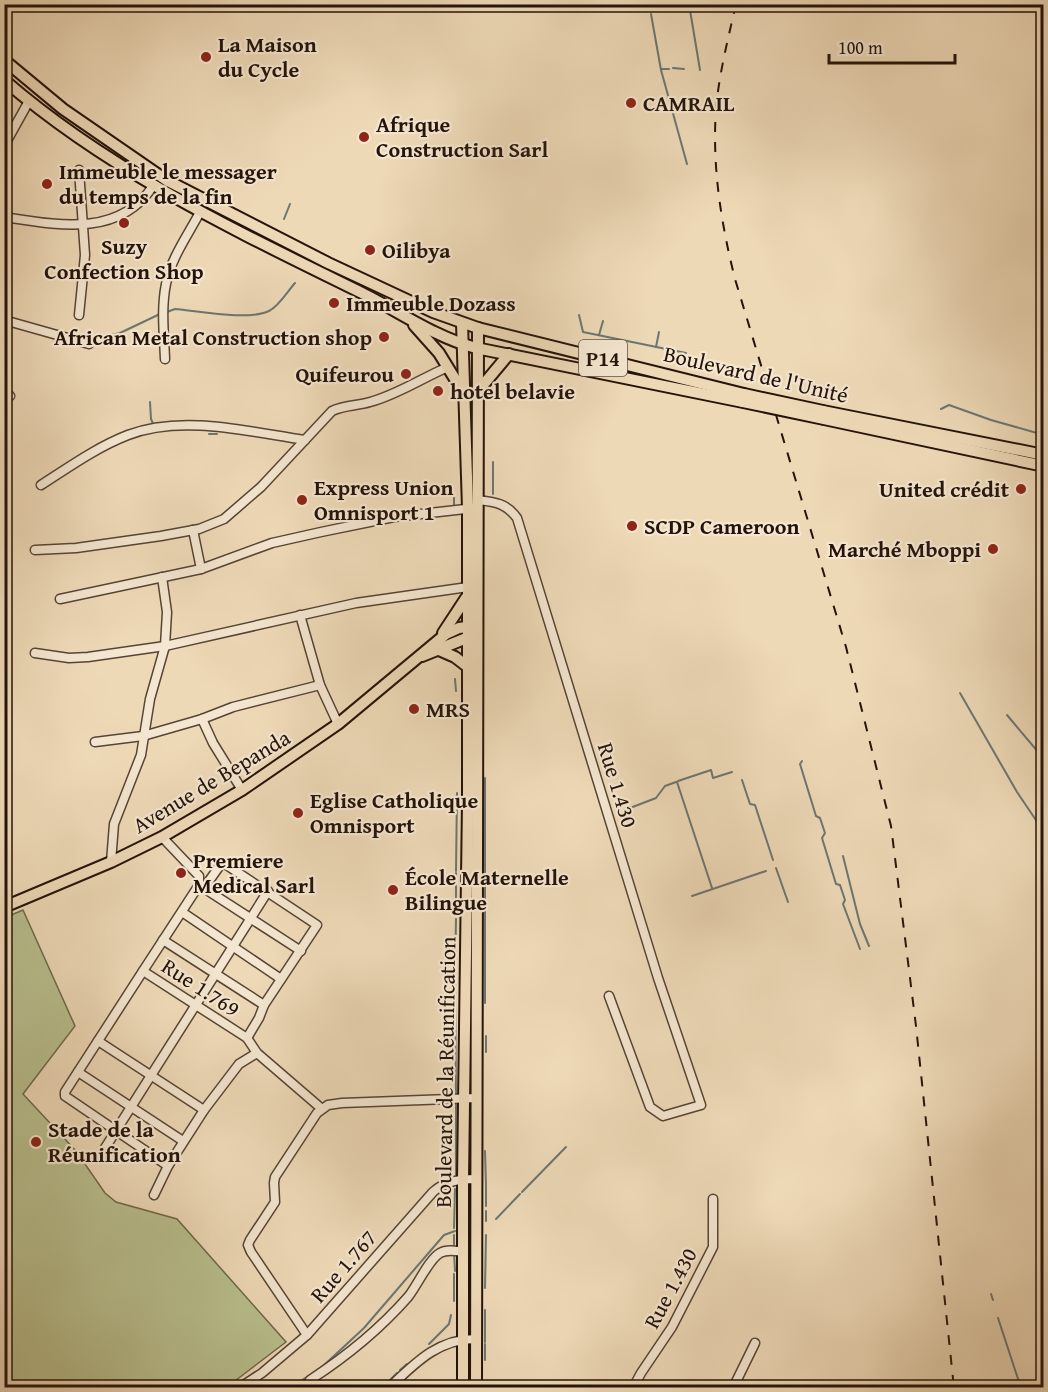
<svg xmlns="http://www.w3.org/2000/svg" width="1048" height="1392" viewBox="0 0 1048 1392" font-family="'Gentium Book Plus',serif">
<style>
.green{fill:#b9bf8e;stroke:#6e694c;stroke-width:1.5}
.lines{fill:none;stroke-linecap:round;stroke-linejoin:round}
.stream{stroke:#6c7672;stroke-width:2}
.minor-casing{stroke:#564435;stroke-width:11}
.major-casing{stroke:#24130a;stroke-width:14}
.minor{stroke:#f4e6d0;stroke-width:8}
.major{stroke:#eed9b7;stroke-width:10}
.rail{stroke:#24130a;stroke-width:2;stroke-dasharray:10 10;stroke-linecap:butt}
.major-bridge-casing{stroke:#24130a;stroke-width:14;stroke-linecap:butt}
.major-bridge{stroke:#eed9b7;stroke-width:10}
.poi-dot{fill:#8f2418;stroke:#f4e6d0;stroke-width:2}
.labels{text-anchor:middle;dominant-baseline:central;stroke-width:4.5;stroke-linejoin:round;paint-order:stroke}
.shield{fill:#f4e6d0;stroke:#625245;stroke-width:1.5}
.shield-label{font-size:21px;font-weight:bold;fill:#24130a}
.poi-label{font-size:22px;font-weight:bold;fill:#24130a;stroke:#f4e6d0;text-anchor:start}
.street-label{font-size:22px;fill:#24130a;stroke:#f4e6d0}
</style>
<rect width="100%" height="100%" fill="#eed9b7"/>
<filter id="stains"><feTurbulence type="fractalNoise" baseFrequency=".00333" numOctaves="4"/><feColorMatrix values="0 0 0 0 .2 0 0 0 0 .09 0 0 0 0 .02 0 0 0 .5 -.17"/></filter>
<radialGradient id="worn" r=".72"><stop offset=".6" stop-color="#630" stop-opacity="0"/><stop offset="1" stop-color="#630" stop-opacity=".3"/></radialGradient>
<path class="green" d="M23 910 75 1026 23 1094 76 1151 105 1193 116 1202 177 1219 286 1342 227 1387H5L4 918Z"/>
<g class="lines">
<g class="stream">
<path d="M689 4 700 70"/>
<path d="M651 14 661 70 687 164"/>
<path d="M673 68 684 69"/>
<path d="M661 69H669"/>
<path d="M284 219 290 204"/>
<path d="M167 312 175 309C199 311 248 321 269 311 279 306 287 292 295 283"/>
<path d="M579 315 583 332 686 353"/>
<path d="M599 335 603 321"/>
<path d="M89 340 120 333 162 313"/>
<path d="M656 347 659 332"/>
<path d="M150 402 151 419 154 426"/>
<path d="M941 409 949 405 991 420 1044 435"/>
<path d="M209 434H217"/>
<path d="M493 462V494"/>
<path d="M454 505V497"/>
<path d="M4 639C12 669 12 679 4 709"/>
<path d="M455 679 456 691"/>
<path d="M960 693 1017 792 1044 832"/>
<path d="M1007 715 1044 759"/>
<path d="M802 761 800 764 816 816 820 818 825 833 822 838 836 884 840 885 845 900 843 904 860 949"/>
<path d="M742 780 750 804 755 805 773 860"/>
<path d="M678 781 711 770 713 778 732 772"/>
<path d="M677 782 712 888"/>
<path d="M630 808 656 798 665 786 676 782"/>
<path d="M843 856 860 924 869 946"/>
<path d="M776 868 788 902"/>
<path d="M456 871 457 793"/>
<path d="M485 883V778"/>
<path d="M485 885V1003"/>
<path d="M692 896 766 871"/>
<path d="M456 903V873"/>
<path d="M456 906V916"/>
<path d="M455 970 456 919"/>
<path d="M455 973 456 1096"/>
<path d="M486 1036V1052"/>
<path d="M485 1151 486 1186"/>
<path d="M456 1179V1101"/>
<path d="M486 1187V1206"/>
<path d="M522 1192 566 1147"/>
<path d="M496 1219 520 1194"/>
<path d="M486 1221V1211"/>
<path d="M454 1228 455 1189"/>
<path d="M454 1235V1248"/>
<path d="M454 1253 455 1271"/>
<path d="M485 1288 486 1235"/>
<path d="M991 1294 993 1300"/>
<path d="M454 1301V1274"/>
<path d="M998 1318 1021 1388"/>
<path d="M485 1342V1310"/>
<path d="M429 1344 449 1324 451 1315"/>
<path d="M485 1360V1344"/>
<path d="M322 1367 364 1328 444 1235 455 1231"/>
<path d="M400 1370 407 1364"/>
<path d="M388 1382 397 1373"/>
<path d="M289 1388 307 1377"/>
<path d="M458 1388V1382"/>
</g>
<defs>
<g id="minor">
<path d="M4 146 29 101"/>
<path d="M79 170 85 255 79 315"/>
<path d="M4 217C57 225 119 238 153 186"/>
<path d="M4 320 89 344"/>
<path d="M165 359C164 334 161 308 166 284 171 258 188 235 200 212"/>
<path d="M4 400 10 396"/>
<path d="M41 485C69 467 97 447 128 435 182 414 250 432 305 440"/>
<path d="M478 500C495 502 506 503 517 518L658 978 701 1105 663 1116 650 1107 609 996"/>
<path d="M193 530 201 569"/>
<path d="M35 550 76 548 161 536 199 529 224 519 261 487 332 411C344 405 357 406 370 402 397 395 422 378 448 367"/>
<path d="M60 599 201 569 272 543 321 532 394 517 474 508"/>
<path d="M300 615 320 685 338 724"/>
<path d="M35 653 69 658 88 657 165 646 356 603 468 587"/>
<path d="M202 719 213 743 242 790"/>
<path d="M95 742 143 736 202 719 233 707 320 685"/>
<path d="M111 862 114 824 141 755 150 699 165 646 167 612 162 577"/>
<path d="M199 885 301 951"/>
<path d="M204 888 221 864H225L317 925 264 1005 259 1018 247 1038"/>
<path d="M182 912 281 979"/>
<path d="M163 940 264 1005"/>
<path d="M143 971 199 885V876L162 837"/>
<path d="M98 1041 204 1110"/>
<path d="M78 1072 183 1141"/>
<path d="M105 1148 268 891"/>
<path d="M168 1166 65 1096V1092L143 971 247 1038 257 1053 322 1109"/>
<path d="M154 1195 168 1166 204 1110 239 1064 257 1053"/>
<path d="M307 1335 251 1252 248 1245 250 1240 275 1202 274 1183 275 1177 317 1113 328 1105 342 1103 476 1098"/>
<path d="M310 1380C347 1356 379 1330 408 1297 417 1286 429 1259 440 1253 447 1249 456 1251 463 1252"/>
<path d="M239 1388 262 1373 307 1335 433 1192C445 1181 460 1179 476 1179"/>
<path d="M389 1388C415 1363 439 1338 477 1339"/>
<path d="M633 1388 641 1373 672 1327 713 1247V1199"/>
<path d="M733 1388 755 1343"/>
</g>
<g id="major">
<path d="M4 60 63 109 166 180 328 263 433 312 478 328 744 394"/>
<path d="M4 80C109 171 234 230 358 291 397 310 434 337 476 348L743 402"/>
<path d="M462 323 468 508V802L463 1179V1388"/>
<path d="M414 325 439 353 463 392"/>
<path d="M478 391 509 354"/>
<path d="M823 411 1044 455"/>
<path d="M824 419 1044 466"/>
<path d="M443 633 466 598"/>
<path d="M439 650 455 657 468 667"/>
<path d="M422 656 474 635"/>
<path d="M4 907 111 862 162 837 242 790 338 724 446 634 459 628 474 626"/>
<path d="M476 1388 478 328"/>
</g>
</defs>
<use href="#minor" class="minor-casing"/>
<use href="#major" class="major-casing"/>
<use href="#minor" class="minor"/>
<use href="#major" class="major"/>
<path class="rail" d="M736 4C728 39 719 74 716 109 712 167 721 223 735 279L846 647 891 826 916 1026 954 1388"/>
<defs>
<g id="major-bridge">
<path d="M744 394 823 411"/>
<path d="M743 402 824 419"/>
</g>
</defs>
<use href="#major-bridge" class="major-bridge-casing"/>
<use href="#major-bridge" class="major-bridge"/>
</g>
<g class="poi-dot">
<circle cx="206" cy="57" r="6"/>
<circle cx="631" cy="103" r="6"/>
<circle cx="364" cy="137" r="6"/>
<circle cx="47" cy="184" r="6"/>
<circle cx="124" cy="223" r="6"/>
<circle cx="370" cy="250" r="6"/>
<circle cx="334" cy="303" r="6"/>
<circle cx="384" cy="337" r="6"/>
<circle cx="406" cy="374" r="6"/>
<circle cx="438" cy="391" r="6"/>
<circle cx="1021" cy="489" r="6"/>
<circle cx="302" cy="500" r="6"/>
<circle cx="632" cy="526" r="6"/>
<circle cx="993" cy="549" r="6"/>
<circle cx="414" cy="709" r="6"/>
<circle cx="298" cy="813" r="6"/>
<circle cx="181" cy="873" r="6"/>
<circle cx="393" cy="890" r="6"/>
<circle cx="36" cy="1142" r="6"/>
</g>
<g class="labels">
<rect class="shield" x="579" y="340" width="48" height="36" rx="4.5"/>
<g class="shield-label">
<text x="603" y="358">P14</text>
</g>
<g class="poi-label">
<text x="218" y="44">La Maison<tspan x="218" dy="25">du Cycle</tspan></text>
<text x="643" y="103">CAMRAIL</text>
<text x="376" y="124">Afrique<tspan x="376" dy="25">Construction Sarl</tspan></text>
<text x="59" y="171">Immeuble le messager<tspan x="59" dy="25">du temps de la fin</tspan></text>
<text x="124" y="246" text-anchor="middle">Suzy<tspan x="124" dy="25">Confection Shop</tspan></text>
<text x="382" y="250">Oilibya</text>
<text x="346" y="303">Immeuble Dozass</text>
<text x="372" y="337" text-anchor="end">African Metal Construction shop</text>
<text x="394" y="374" text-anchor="end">Quifeurou</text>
<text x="450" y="391">hotel belavie</text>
<text x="314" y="487">Express Union<tspan x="314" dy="25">Omnisport 1</tspan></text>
<text x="1009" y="489" text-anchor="end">United crédit</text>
<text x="644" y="526">SCDP Cameroon</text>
<text x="981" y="549" text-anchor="end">Marché Mboppi</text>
<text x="426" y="709">MRS</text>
<text x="310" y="800">Eglise Catholique<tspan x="310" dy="25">Omnisport</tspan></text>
<text x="193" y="860">Premiere<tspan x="193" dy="25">Medical Sarl</tspan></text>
<text x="405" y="877">École Maternelle<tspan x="405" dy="25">Bilingue</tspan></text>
<text x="48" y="1129">Stade de la<tspan x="48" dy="25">Réunification</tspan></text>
</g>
<g class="street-label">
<text transform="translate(756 374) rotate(13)">Boulevard de l'Unité</text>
<text transform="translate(211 781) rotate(-31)">Avenue de Bepanda</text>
<text transform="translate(618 785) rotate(73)">Rue 1.430</text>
<text transform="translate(201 987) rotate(33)">Rue 1.769</text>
<text transform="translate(445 1072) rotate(-89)">Boulevard de la Réunification</text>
<text transform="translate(343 1266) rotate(-49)">Rue 1.767</text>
<text transform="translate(670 1288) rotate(-62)">Rue 1.430</text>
</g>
</g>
<rect width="1048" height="1392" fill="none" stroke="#eed9b7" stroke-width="24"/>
<rect x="6" y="6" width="1036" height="1380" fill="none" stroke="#24130a" stroke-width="3"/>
<rect x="12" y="12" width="1024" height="1368" fill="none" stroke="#24130a" stroke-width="1.5"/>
<path d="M829 54v9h126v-9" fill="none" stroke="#24130a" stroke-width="3"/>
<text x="838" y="54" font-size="18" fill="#24130a" stroke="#f4e6d0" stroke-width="4.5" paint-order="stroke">100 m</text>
<rect width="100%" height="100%" filter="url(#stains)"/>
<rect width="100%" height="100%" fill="url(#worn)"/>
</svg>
